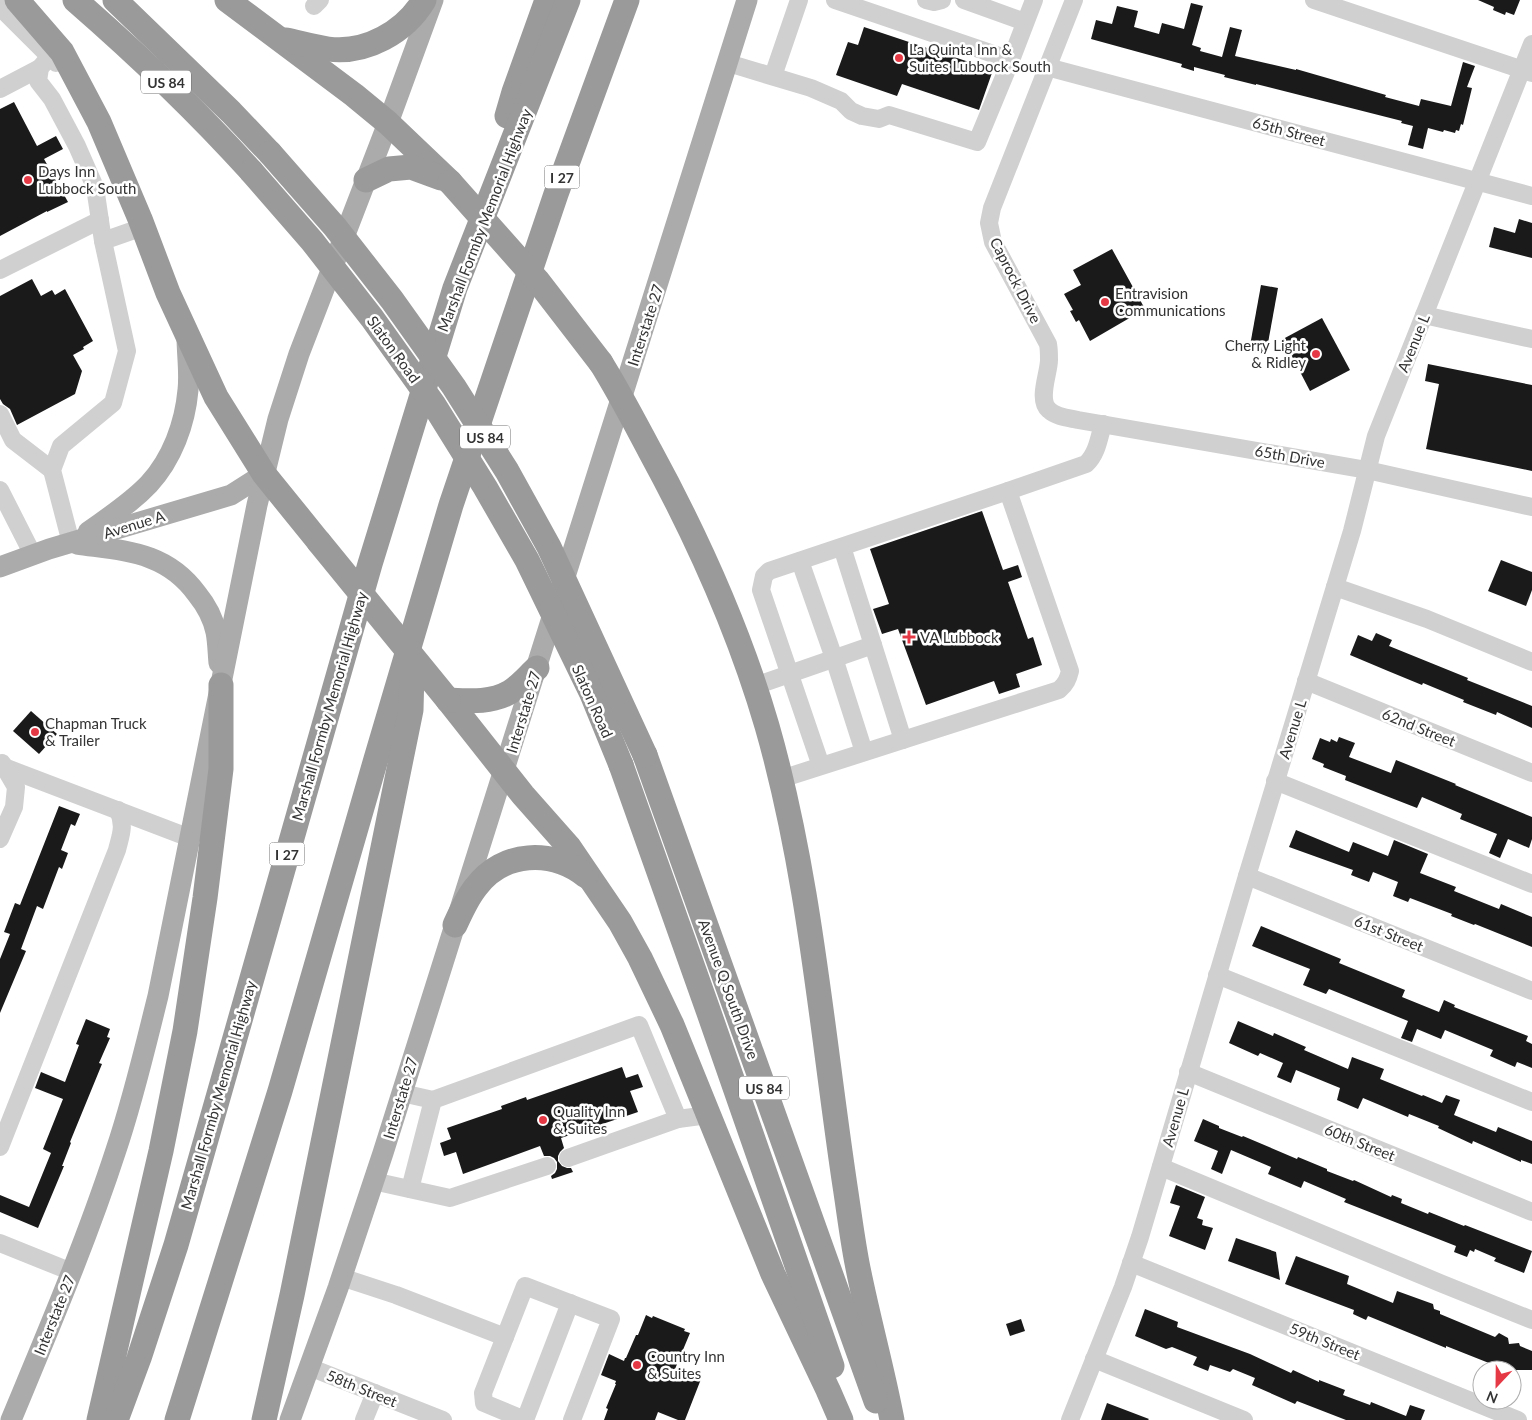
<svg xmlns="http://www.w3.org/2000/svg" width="1532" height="1420" viewBox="0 0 1532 1420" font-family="Lato,sans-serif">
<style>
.building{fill:#1a1a1a}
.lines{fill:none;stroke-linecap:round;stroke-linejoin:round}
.minor{stroke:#d0d0d0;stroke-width:18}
.major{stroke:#ababab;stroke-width:21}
.highway{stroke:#9a9a9a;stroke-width:25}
.highway-bridge{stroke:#9a9a9a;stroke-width:25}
.poi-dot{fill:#e63946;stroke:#fff;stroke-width:2}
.labels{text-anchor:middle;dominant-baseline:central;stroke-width:5;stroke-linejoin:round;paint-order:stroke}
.shield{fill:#fff;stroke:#707070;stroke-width:1}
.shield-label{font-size:14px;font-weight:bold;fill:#333}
.poi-label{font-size:15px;fill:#333;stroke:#fff;text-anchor:start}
.street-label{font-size:15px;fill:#333;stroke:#fff}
</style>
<rect width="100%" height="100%" fill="#fff"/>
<g class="building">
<path d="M1478 0H1520L1514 15 1506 12 1505 15 1493 10 1494 7Z"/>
<path d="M1191 3 1203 6 1192 45 1201 48 1200 51 1222 57 1230 27 1242 30 1235 56 1296 70V69L1386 95 1385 97 1419 106 1421 99 1451 106 1463 62 1475 66 1467 87 1472 88 1463 125 1461 124 1459 131 1456 130 1455 133 1444 130 1443 132 1428 128 1423 149 1408 145 1413 126 1401 123 1402 121 1256 84V85L1224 77 1225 75 1194 67V71L1181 67 1182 64 1091 39 1096 20 1112 24 1117 6 1138 11 1134 27 1159 34 1162 23 1184 29Z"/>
<path d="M864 27 993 70 979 110 902 84 897 96 836 75 848 42 858 45Z"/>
<path d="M14 102 37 146 56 136 63 149 44 159 68 202 47 212V211L0 236V109Z"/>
<path d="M1519 219 1532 223V258L1489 247 1494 227 1515 233Z"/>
<path d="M1112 249 1145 309 1090 341 1079 320 1076 322 1070 311 1073 310 1064 294 1081 285 1073 270Z"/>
<path d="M32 279 41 296 52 290 55 295 65 289 93 341 83 347 84 349 73 355 82 371 75 394 17 425 10 409 3 404 0 399V296Z"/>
<path d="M1261 285 1278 288 1266 354 1249 351Z"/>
<path d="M1322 318 1350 370 1310 391 1283 339Z"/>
<path d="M1428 364 1532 385V471L1426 449 1439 384 1425 381Z"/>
<path d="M982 511 1003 570 1018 565 1022 577 1008 582 1028 639 1033 637 1042 665 1016 674 1020 687 999 694 994 681 926 705 898 629 882 634 873 609 889 604 870 549Z"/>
<path d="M1501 560 1532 572V590L1526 606 1488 591Z"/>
<path d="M1376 633 1392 640 1389 646 1468 678 1467 680 1532 706V728L1497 712 1496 715 1463 702 1464 700 1423 683 1422 685 1388 671 1350 655 1358 635 1372 641Z"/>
<path d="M31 711 57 734 39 754 13 731Z"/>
<path d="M1339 737 1355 743 1349 757 1391 773 1396 760 1456 784 1455 785 1532 817V839L1529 848 1508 839 1500 858 1489 853 1497 834 1460 819 1462 814 1422 797 1417 808 1345 780 1346 776 1323 767 1324 764 1312 759 1320 738 1330 742 1331 739 1337 742Z"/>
<path d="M59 806 80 814 75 826 71 824 61 850 68 853 62 869 59 867 43 909 37 906 21 949 26 951 0 1013V959L10 934 4 932 15 903 20 905Z"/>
<path d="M1296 830 1349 852 1353 842 1388 856 1394 840 1428 854 1420 873 1456 887 1454 891 1499 909 1501 904 1532 917V947L1475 924 1474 925 1451 916 1452 914 1410 898 1408 902 1393 896 1398 882 1373 872 1369 882 1351 875 1353 870 1289 847Z"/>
<path d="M1261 926 1341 959 1339 963 1405 990 1402 997 1439 1012 1444 1000 1455 1005 1454 1007 1528 1036 1526 1041 1532 1044V1068L1517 1062 1515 1067 1490 1056 1493 1050 1445 1030 1441 1039 1417 1029 1412 1042 1401 1038 1408 1021 1329 989 1326 994 1303 985 1310 969 1252 946Z"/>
<path d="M86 1019 110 1029 107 1037 110 1038 99 1063 102 1064 70 1142 71 1143 62 1166H64L38 1228 0 1212V1195L29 1207 51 1153 43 1149 63 1099 35 1088 41 1072 65 1082 79 1045 76 1044Z"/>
<path d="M1238 1021 1273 1036 1274 1033 1306 1047 1304 1050 1348 1069 1352 1057 1384 1069 1380 1079 1422 1096 1423 1095 1442 1103 1446 1095 1460 1100 1454 1115 1496 1132 1498 1127 1532 1141V1164L1521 1160V1162L1473 1141 1472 1144 1438 1128 1439 1126 1409 1114 1408 1117 1363 1098 1358 1109 1337 1100 1340 1088 1296 1070 1291 1083 1277 1077 1283 1063 1260 1053 1258 1056 1229 1043Z"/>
<path d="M622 1067 626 1078 638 1074 643 1087 630 1091 638 1112 561 1138 564 1148 560 1152 558 1156V1161L562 1166 567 1168H571L573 1172 552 1179 551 1176 555 1173 557 1169V1162L554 1158 550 1156H544L540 1146 463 1174 456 1152 444 1156 440 1143 451 1139 447 1128 502 1109 501 1106 526 1097 527 1100Z"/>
<path d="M1203 1119 1219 1126V1128L1242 1137 1243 1136 1297 1159 1298 1157 1327 1169V1171L1353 1181 1354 1180 1391 1197 1392 1195 1402 1199 1401 1203 1428 1214 1429 1212 1464 1226 1465 1225 1532 1251 1524 1273 1494 1261 1496 1258 1475 1249 1474 1252 1470 1250 1467 1257 1454 1252 1456 1246 1344 1202 1346 1199 1304 1181 1301 1188 1268 1174 1271 1167 1231 1150 1222 1174 1211 1169 1218 1151 1194 1141Z"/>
<path d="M1176 1185 1205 1197 1197 1218 1203 1220 1202 1225 1213 1228 1205 1250 1169 1236 1180 1206 1170 1203Z"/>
<path d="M1236 1238 1276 1252 1280 1280 1228 1261Z"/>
<path d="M1296 1256 1349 1276 1347 1284 1393 1303 1397 1291 1433 1304 1434 1309 1440 1311V1314L1495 1337 1499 1333 1508 1338 1509 1344 1519 1343 1520 1346 1532 1351V1370H1498L1499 1367 1446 1346V1348L1368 1316 1366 1320 1353 1314 1354 1310 1285 1284Z"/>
<path d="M1145 1309 1178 1322 1177 1327 1250 1354 1291 1373 1293 1370 1319 1382V1380L1345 1390 1343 1395 1370 1405 1371 1402 1406 1416 1410 1405 1425 1410 1421 1420H1346L1297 1401 1295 1404 1252 1385 1255 1378 1233 1369 1230 1372 1210 1365 1208 1371 1193 1365 1197 1357 1172 1347 1166 1349 1135 1336Z"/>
<path d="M646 1315 652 1318 653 1316 685 1329 684 1331 690 1333 675 1369 701 1379 685 1420H678L658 1412 655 1420H604L608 1409 606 1408 616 1384H615L616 1381 601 1375 609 1354 624 1361 625 1358H626L636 1335H638Z"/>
<path d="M1021 1319 1025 1331 1010 1336 1006 1324Z"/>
<path d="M1107 1403 1149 1419 1148 1420H1101Z"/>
</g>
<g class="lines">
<g class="minor">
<path d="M926 0 934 2 942 0"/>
<path d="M964 0 1025 22"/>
<path d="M1074 0 992 208 989 223 993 242 1048 344C1049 349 1049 355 1049 360 1049 373 1037 400 1049 410 1056 417 1069 418 1078 420L1367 470 1532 507"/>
<path d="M1314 0 1532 73"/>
<path d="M314 6 320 0"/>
<path d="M0 7 56 63"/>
<path d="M50 56 40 68 38 81 52 99 77 146 95 187 103 241"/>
<path d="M1011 60 1034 0"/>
<path d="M728 63 811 88 841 101 851 111 862 116 879 119 889 115 977 142 1011 60 835 0"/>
<path d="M1047 67 1532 196"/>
<path d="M773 76 799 0"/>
<path d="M0 89 40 68"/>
<path d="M0 270 100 220"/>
<path d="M1424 315 1532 339"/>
<path d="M0 414 13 440 52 470"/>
<path d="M0 490 33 555"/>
<path d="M1008 491 1086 464C1097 454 1099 438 1103 424"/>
<path d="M71 543 52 470 61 446 113 403 127 351 103 241 143 227"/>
<path d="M842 547 903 740"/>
<path d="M800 561 834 658 864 752"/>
<path d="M1335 587 1427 619 1532 662"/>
<path d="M1306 681 1532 773"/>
<path d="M755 686 873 645"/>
<path d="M4 767 190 838"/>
<path d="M781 779C874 749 966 720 1059 690 1066 684 1068 679 1070 671L1008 491 769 571 764 576 761 590 821 766"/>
<path d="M1275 781 1532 884"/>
<path d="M0 839 14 807 16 787 2 763"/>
<path d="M1247 876 1532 991"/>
<path d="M1217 975 1532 1102"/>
<path d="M1188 1072 1532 1212"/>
<path d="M402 1093 433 1100"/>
<path d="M678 1119 708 1115"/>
<path d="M0 1147 117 850C121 834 125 826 118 810"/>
<path d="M1161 1167 1440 1283 1532 1320"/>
<path d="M373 1181 450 1198 547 1166"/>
<path d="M410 1189 433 1100 639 1025 678 1119 568 1158"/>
<path d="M0 1243 72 1272"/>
<path d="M1131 1263 1518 1420"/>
<path d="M341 1277 396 1295 505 1337"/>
<path d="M1094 1359 1244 1420"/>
<path d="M309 1367 443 1420"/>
<path d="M364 1420 375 1393"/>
<path d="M525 1420 484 1403 483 1393 525 1286 611 1319 572 1420"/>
<path d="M525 1420 570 1303"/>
<path d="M1070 1420 1123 1287 1140 1237 1247 876 1352 531 1376 436 1532 44"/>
</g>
<g class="major">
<path d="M88 532C109 517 131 503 149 484 172 459 185 424 188 390 190 373 187 354 187 337"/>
<path d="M77 544C124 551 166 551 197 594 206 605 213 618 216 632 218 642 218 653 219 663"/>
<path d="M0 567 49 549 231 495 264 474"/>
<path d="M11 1420C48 1331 86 1242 116 1150 133 1100 145 1048 158 996L257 505 278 419 299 354 388 123 433 0"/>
<path d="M290 1420 338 1288 383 1153 747 0"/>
</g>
<g class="highway">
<path d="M17 0 62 52 99 122 140 219 168 293 216 397 264 474 319 542"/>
<path d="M75 0C137 54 196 110 251 171"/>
<path d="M115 0 231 112 270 153"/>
<path d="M227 0 354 95 388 123 450 182"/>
<path d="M286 40C300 43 314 47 328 49 366 54 405 32 424 0"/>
<path d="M507 116 514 92 547 0"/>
<path d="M366 180 389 169 411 167 441 178"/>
<path d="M601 363C619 392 634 421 650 451 698 539 739 630 767 726 810 876 822 1033 845 1186 849 1212 852 1237 857 1263 867 1315 882 1367 892 1420"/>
<path d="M448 700 523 795 569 847 620 922 640 958 672 1025 773 1274 828 1390 841 1420"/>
<path d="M448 700C469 701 491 703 510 692 520 686 529 675 537 668"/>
<path d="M645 755 876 1401"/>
<path d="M621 765 708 1010 832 1366"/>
<path d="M455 925C461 912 467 898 476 887 503 851 552 849 586 876"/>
<path d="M99 1420 161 1151 185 1031 205 898 221 769V685"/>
<path d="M116 1420 139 1358 176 1245 370 564 455 288 568 0"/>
<path d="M177 1420 280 1091 376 759 451 505 556 194 627 0"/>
<path d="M264 1420 292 1295 411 710 412 670"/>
</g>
<g class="highway-bridge">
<path d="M270 153 335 227 392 300 454 387 507 471 549 547 645 755"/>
<path d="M251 171 312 241 372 318 434 405 485 487 527 560 592 694 621 765"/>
<path d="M450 182 537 280 601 363"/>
<path d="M319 542 448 700"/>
</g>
</g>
<g class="poi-dot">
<circle cx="899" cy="58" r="5"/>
<circle cx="28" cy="180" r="5"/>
<circle cx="1105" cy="302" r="5"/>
<circle cx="1316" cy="354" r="5"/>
<path d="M906.5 629.5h5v5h5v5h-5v5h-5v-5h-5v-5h5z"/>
<circle cx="35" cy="732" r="5"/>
<circle cx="543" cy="1120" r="5"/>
<circle cx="637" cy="1365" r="5"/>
</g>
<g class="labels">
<g class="shield">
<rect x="141" y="70.5" width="50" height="23" rx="4"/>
<rect x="544.5" y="165.5" width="35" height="23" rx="4"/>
<rect x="460" y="425.5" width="50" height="23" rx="4"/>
<rect x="269.5" y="842.5" width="35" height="23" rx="4"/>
<rect x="739" y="1076.5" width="50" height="23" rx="4"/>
</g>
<g class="shield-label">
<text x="166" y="82">US 84</text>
<text x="562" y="177">I 27</text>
<text x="485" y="437">US 84</text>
<text x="287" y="854">I 27</text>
<text x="764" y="1088">US 84</text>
</g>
<g class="poi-label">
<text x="909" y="49">La Quinta Inn &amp;<tspan x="909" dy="17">Suites Lubbock South</tspan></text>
<text x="38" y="171">Days Inn<tspan x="38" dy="17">Lubbock South</tspan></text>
<text x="1115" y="293">Entravision<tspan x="1115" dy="17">Communications</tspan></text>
<text x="1306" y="345" text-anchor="end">Cherry Light<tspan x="1306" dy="17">&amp; Ridley</tspan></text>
<text x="920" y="637">VA Lubbock</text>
<text x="45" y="723">Chapman Truck<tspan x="45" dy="17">&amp; Trailer</tspan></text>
<text x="553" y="1111">Quality Inn<tspan x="553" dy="17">&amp; Suites</tspan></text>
<text x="647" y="1356">Country Inn<tspan x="647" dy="17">&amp; Suites</tspan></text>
</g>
<g class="street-label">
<text transform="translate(1289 131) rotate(15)">65th Street</text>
<text transform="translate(484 220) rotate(-69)">Marshall Formby Memorial Highway</text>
<text transform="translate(1016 280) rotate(63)">Caprock Drive</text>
<text transform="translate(645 325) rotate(-72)">Interstate 27</text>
<text transform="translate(1413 343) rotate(-68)">Avenue L</text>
<text transform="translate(394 349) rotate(54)">Slaton Road</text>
<text transform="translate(1290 456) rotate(10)">65th Drive</text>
<text transform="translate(134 524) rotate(-17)">Avenue A</text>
<text transform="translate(593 701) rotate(66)">Slaton Road</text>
<text transform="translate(329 706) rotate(-74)">Marshall Formby Memorial Highway</text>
<text transform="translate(523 712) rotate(-73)">Interstate 27</text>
<text transform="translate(1419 727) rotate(22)">62nd Street</text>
<text transform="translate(1292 729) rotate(-73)">Avenue L</text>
<text transform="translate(1389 933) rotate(22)">61st Street</text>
<text transform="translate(729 989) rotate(70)">Avenue Q South Drive</text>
<text transform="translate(218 1095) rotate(-74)">Marshall Formby Memorial Highway</text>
<text transform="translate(400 1098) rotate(-73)">Interstate 27</text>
<text transform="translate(1175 1117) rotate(-74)">Avenue L</text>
<text transform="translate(1360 1142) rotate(22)">60th Street</text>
<text transform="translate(54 1315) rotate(-68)">Interstate 27</text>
<text transform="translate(1325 1341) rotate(22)">59th Street</text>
<text transform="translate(362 1388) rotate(22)">58th Street</text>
</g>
</g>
<g transform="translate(1497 1385) rotate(202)"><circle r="24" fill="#ffffff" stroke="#adadad"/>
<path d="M0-4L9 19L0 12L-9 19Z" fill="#e63946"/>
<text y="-8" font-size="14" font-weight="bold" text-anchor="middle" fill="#333333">N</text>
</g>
</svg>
